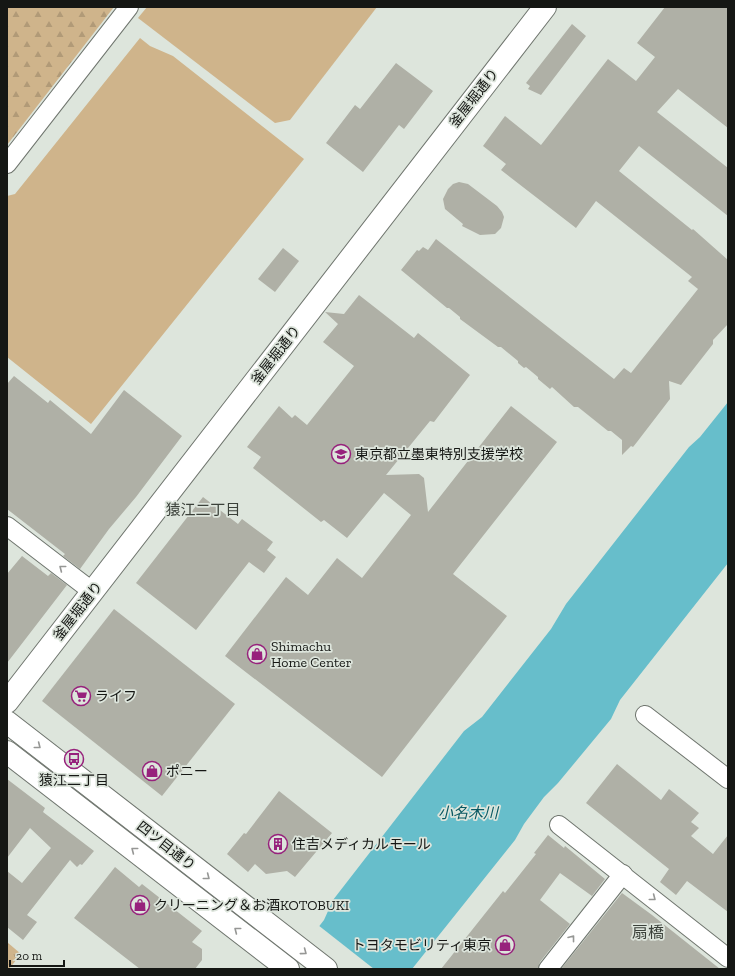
<svg xmlns="http://www.w3.org/2000/svg" width="735" height="976" viewBox="0 0 735 976" font-family="'Zilla Slab','Noto Sans JP',serif">
<style>
.grass{fill:url(#grass-tufts)}
.forest{fill:url(#forest-firs)}
.garden{fill:#cfb48b}
.water{fill:#67becb}
.pier{fill:#dde5dc}
.building{fill:#afb0a6}
.lines{fill:none;stroke-linecap:round;stroke-linejoin:round}
.street-casing{stroke:#6f756e;stroke-width:20}
.secondary-casing{stroke:#6f756e;stroke-width:24}
.street{stroke:#fff;stroke-width:18}
.secondary{stroke:#fff;stroke-width:22}
.oneway{stroke:#969795}
.labels{text-anchor:middle;dominant-baseline:central;stroke-width:3.5;stroke-linejoin:round;paint-order:stroke}
.street-label{font-size:14px;fill:#151714;stroke:#dde5dc}
.poi-label{font-size:14px;fill:#151714;stroke:#dde5dc;text-anchor:start}
.neighbourhood-label{font-size:15px;fill:#3b413a;stroke:#dde5dc}
.water-label{font-size:15px;font-style:italic;fill:#075761;stroke:#dde5dc}
.quarter-label{font-size:16px;fill:#3b413a;stroke:#dde5dc}
</style>
<defs>
<pattern id="grass-tufts" width="24" height="20" patternUnits="userSpaceOnUse"><rect width="24" height="20" fill="#cfb48b"/><path d="M3 7l-1-3M5 7V3M7 7l1-3M15 17l-1-3M17 17v-4M19 17l1-3" fill="none" stroke="#b19a77"/></pattern>
<pattern id="forest-firs" width="22" height="20" patternUnits="userSpaceOnUse"><rect width="22" height="20" fill="#cfb48b"/><path d="M5 1l3.5 6h-7zM16 11l3.5 6h-7z" fill="#b19a77"/></pattern>
</defs>
<rect width="100%" height="100%" fill="#dde5dc"/>
<path class="grass" d="M7 942 21 954 9 969H7Z"/>
<path class="forest" d="M7 7H114L7 145Z"/>
<g class="garden">
<path d="M147 7H377L290 120 275 123 138 18Z"/>
<path d="M140 38 150 46 173 56 304 159 91 424 7 357V196L15 194Z"/>
</g>
<path class="water" d="M728 402V563L620 700 611 719 558 783 544 797 524 824 515 840 412 969H286L324 920 333 900 464 731 482 717 551 629 566 604 689 447 700 437Z"/>
<path class="pier" d="M318 925 374 969H284Z"/>
<g class="building">
<path d="M665 7H728V128L678 89 657 112 728 168V216L639 146 619 171 692 230 693 229 728 260V324L713 340V344L681 385 669 381 670 399 637 442 633 447 631 446 622 455V440L611 431H608L578 407H574L552 387 550 389 538 379V377L526 367 524 368 518 363V361L501 347H498L460 319V317L449 308H447L401 270 417 250 419 251 423 247 428 250 436 239 614 379 624 368 631 373 698 289 688 281 692 277 596 201 576 228 501 170 506 164 483 146 505 116 541 145 608 59 636 81 655 57 637 43Z"/>
<path d="M572 24 586 36 541 95 528 89 530 86 526 83Z"/>
<path d="M396 63 433 91 404 129 399 125 363 172 326 143 355 105 360 109Z"/>
<path d="M459 182 468 184 497 206 502 212 504 217 501 228 495 234 480 235 462 226 463 224 445 209 443 199 448 189 453 184Z"/>
<path d="M283 248 299 261 275 292 258 279Z"/>
<path d="M359 295 414 338 418 333 470 375 434 422 430 421 386 475 419 474 424 478 428 512 511 406 557 442 453 574 507 616 382 777 225 656 286 577 308 595 337 558 362 578 411 515 384 493 347 538 324 520 321 522 253 468 261 457 247 447 279 406 292 418 295 415 307 425 354 366 323 342 338 324 325 312 344 314Z"/>
<path d="M14 376 48 403 50 400 91 434 124 390 182 436 136 497 109 529 80 569 63 556 65 554 7 509V384Z"/>
<path d="M203 497 238 524 242 519 273 542 267 550 276 557 264 573 249 562 196 630 136 583Z"/>
<path d="M22 556 48 576 51 573 67 585 7 663V574Z"/>
<path d="M114 609 235 704 162 796 42 701Z"/>
<path d="M617 764 661 800 669 789 699 813 691 822 699 828 691 836 713 854 728 835V912L687 881 676 895 660 882 669 869 586 803Z"/>
<path d="M7 779 45 808 43 812 94 851 82 865 80 864 77 867 70 860 27 915 37 922 23 940 7 927V871L22 883 51 848 30 828 7 858Z"/>
<path d="M279 791 332 833 295 877 287 871 266 874 255 864 248 872 227 854 244 833 246 834Z"/>
<path d="M548 835 564 848 565 846 605 879 592 896 560 873 540 900 570 924 540 962 538 969H441L503 891 505 893 536 854 534 853Z"/>
<path d="M115 867 139 887 142 884 202 931 192 942 202 949V960L195 969H140L74 918 96 891Z"/>
<path d="M622 893 652 915 720 969H561Z"/>
</g>
<g class="lines">
<defs>
<g id="street">
<path d="M7 164 129 7"/>
<path d="M7 526 93 592"/>
<path d="M645 715 728 779"/>
<path d="M559 825 728 958"/>
<path d="M548 969 623 874"/>
</g>
<g id="secondary">
<path d="M7 702 545 7"/>
<path d="M7 722 326 969"/>
<path d="M7 752 288 969"/>
</g>
</defs>
<use href="#street" class="street-casing"/>
<use href="#secondary" class="secondary-casing"/>
<use href="#street" class="street"/>
<use href="#secondary" class="secondary"/>
</g>
<defs><path id="oneway-chevron" d="M-2-3.5L2.5 0L-2 3.5" fill="none" stroke-width="1.6" stroke-linecap="round" stroke-linejoin="round"/></defs>
<g class="oneway">
<use href="#oneway-chevron" transform="translate(62 568) rotate(-142)"/>
<use href="#oneway-chevron" transform="translate(38 746) rotate(38)"/>
<use href="#oneway-chevron" transform="translate(134 850) rotate(-142)"/>
<use href="#oneway-chevron" transform="translate(207 877) rotate(38)"/>
<use href="#oneway-chevron" transform="translate(653 898) rotate(38)"/>
<use href="#oneway-chevron" transform="translate(237 930) rotate(-142)"/>
<use href="#oneway-chevron" transform="translate(572 938) rotate(-52)"/>
<use href="#oneway-chevron" transform="translate(304 952) rotate(37)"/>
</g>
<defs>
<symbol id="university-ring" viewBox="-11 -11 22 22"><circle r="9.5" fill="#dde5dc" stroke="#97217c" stroke-width="1.5"/><path d="M0-5L7-2L0 1L-7-2ZM-4 1L0 2.5L4 1V4Q0 6-4 4Z" fill="#97217c"/></symbol>
<symbol id="shop-ring" viewBox="-11 -11 22 22"><circle r="9.5" fill="#dde5dc" stroke="#97217c" stroke-width="1.5"/><path d="M-5-2.5h2.3a2.7 3.5 0 0 1 5.4 0H5L5.5 6h-11ZM-1.5-2.5h3a1.5 2.3 0 0 0-3 0Z" fill="#97217c"/></symbol>
<symbol id="supermarket-ring" viewBox="-11 -11 22 22"><circle r="9.5" fill="#dde5dc" stroke="#97217c" stroke-width="1.5"/><path d="M-6-5.5h2.5l.6 2H6L4.5 2H-2.5L-4.4-4H-6ZM-1.5 3.2a1.3 1.3 0 1 0 .1 0ZM3 3.2a1.3 1.3 0 1 0 .1 0Z" fill="#97217c"/></symbol>
<symbol id="bus-ring" viewBox="-11 -11 22 22"><circle r="9.5" fill="#dde5dc" stroke="#97217c" stroke-width="1.5"/><path d="M-5-6H5V4H4V6H2V4H-2V6H-4V4H-5ZM-3.5-4V0h7V-4ZM-3.5 1.2v1.5H-2V1.2ZM2 1.2v1.5H3.5V1.2Z" fill="#97217c"/></symbol>
<symbol id="building-ring" viewBox="-11 -11 22 22"><circle r="9.5" fill="#dde5dc" stroke="#97217c" stroke-width="1.5"/><path d="M-4-6H4V6H1V3H-1V6H-4ZM-2.5-4.3h1.7v1.8h-1.7ZM.8-4.3h1.7v1.8H.8ZM-2.5-1h1.7V.8h-1.7ZM.8-1h1.7V.8H.8Z" fill="#97217c"/></symbol>
</defs>
<g fill-rule="evenodd">
<use href="#university-ring" x="330" y="443" width="22" height="22"/>
<use href="#shop-ring" x="246" y="643" width="22" height="22"/>
<use href="#supermarket-ring" x="70" y="685" width="22" height="22"/>
<use href="#bus-ring" x="63" y="748" width="22" height="22"/>
<use href="#shop-ring" x="141" y="760" width="22" height="22"/>
<use href="#building-ring" x="267" y="833" width="22" height="22"/>
<use href="#shop-ring" x="129" y="894" width="22" height="22"/>
<use href="#shop-ring" x="494" y="934" width="22" height="22"/>
</g>
<g class="labels">
<g class="street-label">
<text transform="translate(474 98) rotate(-52)">釜屋堀通り</text>
<text transform="translate(276 355) rotate(-52)">釜屋堀通り</text>
<text transform="translate(78 611) rotate(-52)">釜屋堀通り</text>
<text transform="translate(166 846) rotate(38)">四ツ目通り</text>
</g>
<g class="poi-label">
<text x="355" y="454">東京都立墨東特別支援学校</text>
<text x="271" y="646">Shimachu<tspan x="271" dy="16">Home Center</tspan></text>
<text x="95" y="696">ライフ</text>
<text x="166" y="771">ポニー</text>
<text x="74" y="780" text-anchor="middle">猿江二丁目</text>
<text x="292" y="844">住吉メディカルモール</text>
<text x="154" y="905">クリーニング＆お酒KOTOBUKI</text>
<text x="491" y="945" text-anchor="end">トヨタモビリティ東京</text>
</g>
<g class="neighbourhood-label">
<text x="203" y="510">猿江二丁目</text>
</g>
<g class="water-label">
<text x="468" y="813">小名木川</text>
</g>
<g class="quarter-label">
<text x="648" y="932">扇橋</text>
</g>
</g>
<rect width="735" height="976" fill="none" stroke="#151714" stroke-width="16"/>
<path d="M10 960v6h54v-6" fill="none" stroke="#151714" stroke-width="2"/>
<text x="16" y="960" font-size="12" fill="#151714" stroke="#dde5dc" stroke-width="3" paint-order="stroke">20 m</text>
</svg>
